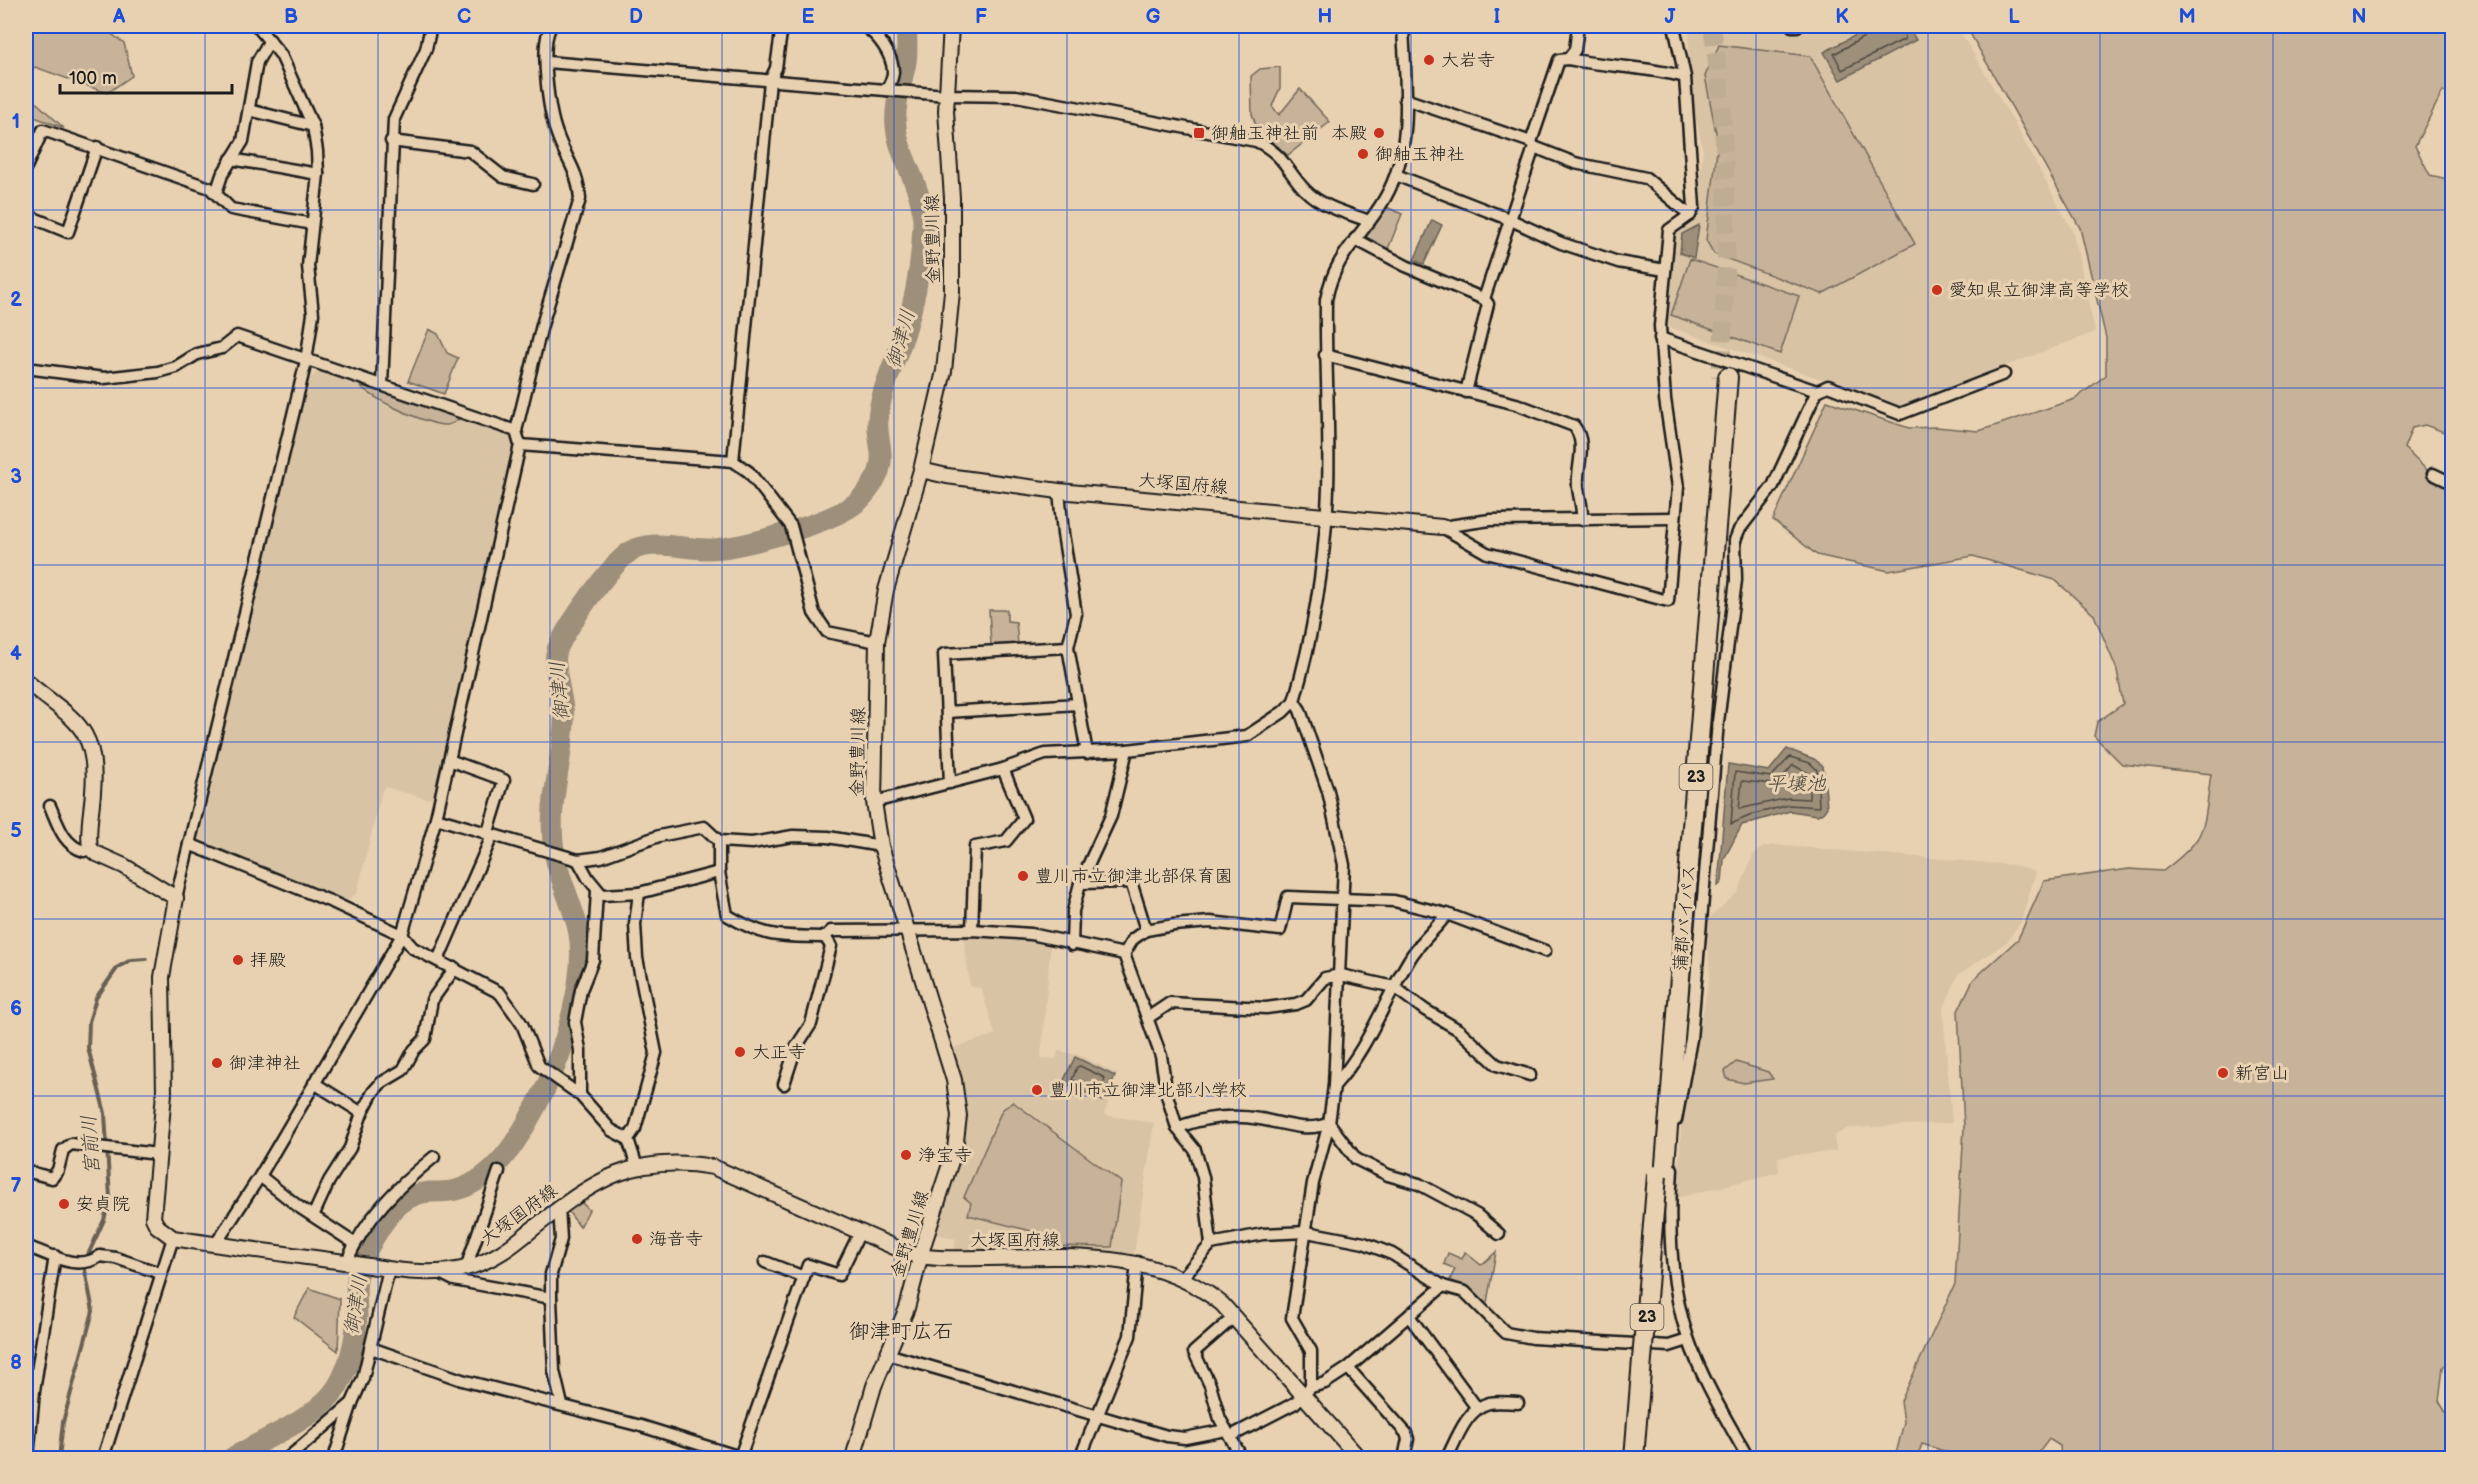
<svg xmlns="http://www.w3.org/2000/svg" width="2478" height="1484" viewBox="0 0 2478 1484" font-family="'Balsamiq Sans','Klee One',sans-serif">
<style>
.built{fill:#d8c3a5}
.green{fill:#c7b399;stroke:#72685a;stroke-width:1.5}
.water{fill:#9d8f7a;stroke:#696154;stroke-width:1.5}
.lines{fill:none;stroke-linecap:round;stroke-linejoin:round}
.shore{stroke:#504a42;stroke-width:1.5}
.stream{stroke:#696154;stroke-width:4}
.river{stroke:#9d8f7a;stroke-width:21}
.highway-tunnel{stroke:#bfad93;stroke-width:18;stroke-dasharray:18 9;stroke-linecap:butt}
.street-casing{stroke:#1c1c1c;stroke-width:15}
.secondary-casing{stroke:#1c1c1c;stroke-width:18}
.highway-casing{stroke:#1c1c1c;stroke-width:22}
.street{stroke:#e8d1b1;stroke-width:10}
.secondary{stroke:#e8d1b1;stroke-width:14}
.highway{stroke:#e8d1b1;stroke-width:18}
.highway-bridge-casing{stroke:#1c1c1c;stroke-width:22;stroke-linecap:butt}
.highway-bridge{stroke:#e8d1b1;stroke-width:18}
.grid{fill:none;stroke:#1d4ed8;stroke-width:1.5;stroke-opacity:0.55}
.poi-dot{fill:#c8321e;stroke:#e8d1b1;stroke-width:2}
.labels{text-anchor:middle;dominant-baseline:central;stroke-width:6;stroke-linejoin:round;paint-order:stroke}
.shield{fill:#e8d1b1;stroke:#595249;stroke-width:1.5}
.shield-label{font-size:16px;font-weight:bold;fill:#1c1c1c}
.poi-label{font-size:18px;fill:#1c1c1c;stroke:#e8d1b1;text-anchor:start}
.street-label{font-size:18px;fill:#1c1c1c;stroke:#e8d1b1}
.water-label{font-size:20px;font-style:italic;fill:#49443d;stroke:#e8d1b1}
.quarter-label{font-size:21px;fill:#1c1c1c;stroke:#e8d1b1}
.neatline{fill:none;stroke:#1d4ed8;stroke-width:2}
.grid-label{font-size:20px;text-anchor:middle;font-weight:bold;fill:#1d4ed8}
</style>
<rect width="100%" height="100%" fill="#e8d1b1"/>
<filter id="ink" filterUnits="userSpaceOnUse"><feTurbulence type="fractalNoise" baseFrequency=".0167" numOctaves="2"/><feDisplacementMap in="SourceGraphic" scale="12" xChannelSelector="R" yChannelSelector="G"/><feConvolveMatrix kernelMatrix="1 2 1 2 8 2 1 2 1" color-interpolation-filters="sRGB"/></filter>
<g filter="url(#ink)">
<g class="built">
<path d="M1690 26H1759L1797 30 1803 26H1957L2012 119 2073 232 2095 332 1900 406 1666 326 1673 235 1695 217 1703 150 1687 77Z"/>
<path d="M320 371 408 399 510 436 514 447 434 797 427 799 385 787 382 790 357 893 347 901 199 843 196 835 306 381Z"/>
<path d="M1774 845 2014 865 2036 872 2021 921 2007 942 1958 975 1943 1010 1952 1123 1848 1128 1834 1136 1836 1151 1778 1157 1779 1172 1677 1198 1681 1128 1710 975 1706 924 1708 919 1738 892 1753 855 1763 847Z"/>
<path d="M964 938 1051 940 1041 1058 1056 1059 1058 1051 1079 1055 1117 1074 1104 1115 1154 1123 1134 1254 1080 1249 954 1253 956 1239 934 1234 950 1185 963 1130 951 1049 995 1034 981 988 970 987Z"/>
</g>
<g class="green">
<path d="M26 26H100L124 43 132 76 107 93 35 67 26 72Z"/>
<path d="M1966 26H2452V99L2443 91 2415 146 2430 175 2452 180V435L2425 425 2412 428 2404 448 2452 494V1410L2448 1398 2451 1360 2443 1367 2439 1401 2452 1423V1458H2061L2060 1446 2049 1439 2035 1458H1966L1922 1444 1917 1458H1895L1904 1422 1901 1401 1955 1284 1964 1127 1958 1011 1973 980 2018 939 2044 881 2129 869 2163 871C2210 836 2203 829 2211 774L2122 764 2094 736 2097 722 2123 704 2117 670 2094 615 2055 580 1973 556 1889 571 1817 555 1773 520 1827 401 1909 428 1936 427 1979 431 2075 399 2106 375V338L2080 228Z"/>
<path d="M1719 45 1810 56 1915 244 1822 294 1714 254 1706 240 1718 143 1705 76Z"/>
<path d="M1280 67V88L1272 106 1279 115 1300 89 1330 122 1288 155 1259 134 1252 114 1251 76 1260 69Z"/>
<path d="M26 93 64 128 26 114Z"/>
<path d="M1384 206 1402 214 1388 249 1366 239 1365 234Z"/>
<path d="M1690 259 1799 296 1780 354 1671 315Z"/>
<path d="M429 329 438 334 447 353 458 358 444 394 408 381Z"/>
<path d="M358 382 458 417 459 419C455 422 451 425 446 425 431 427 360 394 358 382Z"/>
<path d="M989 610H1007V621L1016 622 1018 644 991 646Z"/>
<path d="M1736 1062 1768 1072 1773 1079 1744 1083 1727 1079 1725 1071Z"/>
<path d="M1013 1102 1121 1182 1112 1247 1040 1246 1039 1233 968 1215 971 1203 964 1197 1002 1110Z"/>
<path d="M579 1200 589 1210 580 1227 567 1210Z"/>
<path d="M1465 1252 1481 1265 1496 1252 1486 1308 1470 1292 1449 1282 1455 1269 1444 1264 1448 1253 1462 1259Z"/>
<path d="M309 1288 340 1299 338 1351 294 1317Z"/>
<path d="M26 1353 31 1355 26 1428Z"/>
</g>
<g class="water">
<path d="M1873 26H1908L1916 40 1840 80 1824 52Z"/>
<path d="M1432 220 1442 225 1424 264 1414 260Z"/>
<path d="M1699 225 1694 258 1680 253 1682 234Z"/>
<path d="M1787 749 1814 759 1823 766 1827 807 1823 813 1817 815 1790 811 1742 825 1724 859 1722 882 1718 886 1728 764 1769 771Z"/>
<path d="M1075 1057 1115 1076 1103 1101 1063 1082Z"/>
</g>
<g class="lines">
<g class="shore">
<path d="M1874 26 1871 33 1834 54 1842 70 1905 39 1903 26"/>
<path d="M1790 757 1810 763 1817 770 1819 807 1789 805 1754 814 1731 824 1735 772 1771 777Z"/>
<path d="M1793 765 1810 774 1809 799 1788 798 1739 809 1742 781 1773 784 1782 778Z"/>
<path d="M1080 1066 1105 1078 1100 1092 1072 1080 1077 1067Z"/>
</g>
<path class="stream" d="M59 1458 63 1422 93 1311 85 1270 86 1259 104 1220 110 1198 105 1113 88 1048 89 1022 96 998 118 967 131 960 146 959"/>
<path class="river" d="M232 1458C264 1438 308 1423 332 1394 348 1375 356 1340 357 1315 357 1304 355 1290 357 1279 360 1263 371 1242 380 1228 392 1210 405 1194 429 1192 442 1192 454 1192 465 1187 505 1170 526 1125 545 1089 565 1049 588 973 578 929 572 902 558 878 554 850 547 807 562 765 564 722 565 700 551 666 557 650 565 629 614 557 635 549 658 540 683 549 708 549 739 549 831 523 856 503 864 497 874 483 878 474 886 455 876 438 878 420 879 393 897 358 905 332 916 297 922 259 923 223 924 188 899 159 896 126 894 104 902 83 906 62 908 50 906 38 907 26"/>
<path class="highway-tunnel" d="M1712 26C1730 142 1729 260 1720 378"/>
<defs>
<g id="street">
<path d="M863 26C877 33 893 55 893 72 893 78 889 85 887 90"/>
<path d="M1792 26H1797"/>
<path d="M1568 59C1607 67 1646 66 1685 77"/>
<path d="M547 62 946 95 1016 96 1256 141C1284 154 1286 170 1305 190 1322 207 1347 213 1369 221"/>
<path d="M1405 99 1531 142"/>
<path d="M249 110 313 126"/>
<path d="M391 141 470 151 503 177 533 184"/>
<path d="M1534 147 1575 163 1646 178 1690 215"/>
<path d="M231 159 318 174"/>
<path d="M26 167 43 130 210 188 231 209 312 224"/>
<path d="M1396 175 1511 220 1561 243 1618 262 1665 270"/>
<path d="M216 193 222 175 243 141 257 62 270 40"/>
<path d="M26 215 68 232 97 147"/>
<path d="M1355 239 1406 266 1484 299 1488 304 1466 392"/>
<path d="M1484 299 1534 147 1531 142 1559 60 1568 59 1575 50 1578 26"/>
<path d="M1660 338 1817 391"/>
<path d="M1325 355 1516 404 1574 426C1588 444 1576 466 1578 487 1579 498 1583 508 1582 520"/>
<path d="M26 368 104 378 158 372 176 367 197 354 222 348 237 336 516 431"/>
<path d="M382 385 394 119 426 49 431 26"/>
<path d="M520 445 733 461 749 472 791 526 814 613 827 632 877 642"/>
<path d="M733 461 770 81 776 68 782 26"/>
<path d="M2433 474 2452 483"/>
<path d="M1059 491 1063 534 1076 614 1068 647 1087 753"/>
<path d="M1442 527 1487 553 1668 601 1678 487 1665 399 1660 326 1669 230 1690 215 1694 207 1685 77 1674 26"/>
<path d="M1442 527 1490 520 1674 518"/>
<path d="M947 712 1078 704"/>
<path d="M449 760 504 780 487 835"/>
<path d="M950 783 944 654 1068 647"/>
<path d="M874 802 1003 769 1045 754 1127 750 1247 736 1283 712 1294 701"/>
<path d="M50 806C58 824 63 845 84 851L90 848"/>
<path d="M436 818 578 860 601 857 659 836 704 827 719 841 752 843 793 836 828 837 881 846"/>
<path d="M719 841V872L727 915C767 939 780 936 825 937L831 931 972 930 1031 934 1124 954 1161 1056 1167 1095 1177 1128 1195 1150 1203 1177 1211 1244"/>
<path d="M189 844 332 902 402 935 413 948 500 993 522 1024 539 1066 580 1095 611 1130 628 1139"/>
<path d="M578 860 588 878 602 895 639 893 719 872"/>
<path d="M1080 883 1131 882 1146 930"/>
<path d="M176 898 306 361 313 314 308 266 318 174 317 151 313 126 281 55 257 26"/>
<path d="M972 930 975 847 1006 841 1024 819 1003 769"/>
<path d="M1072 945 1073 911 1080 883 1111 816 1127 750"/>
<path d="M1124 954 1133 939 1146 930 1174 925 1210 922 1280 930 1288 897 1394 901 1447 914 1545 951"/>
<path d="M438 960 492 836"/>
<path d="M1149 1017 1170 1003 1266 1008 1296 1004 1306 1000 1325 978 1341 975 1394 987 1425 1010 1459 1030 1497 1065 1530 1075"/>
<path d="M314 1083 362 1113"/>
<path d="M784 1084 796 1047 811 1024 831 946 825 937"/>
<path d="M1334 1086C1368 1049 1383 1003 1409 960 1418 944 1435 930 1447 914"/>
<path d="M580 1095V1050L575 1022 581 990 593 960 597 891"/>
<path d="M1676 1120 1691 1039 1718 722 1736 580 1735 540 1739 530 1773 486 1817 391 1828 386 1900 414 2004 374"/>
<path d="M1177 1128C1202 1117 1234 1114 1260 1119 1284 1123 1307 1133 1329 1123L1356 1159 1388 1175 1419 1184 1477 1215 1499 1234"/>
<path d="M637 1167 628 1139 635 1129 656 1053 637 958 635 924 639 893"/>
<path d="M1672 1169C1668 1224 1670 1285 1688 1338 1702 1380 1727 1420 1748 1458"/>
<path d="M26 1171 52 1178 58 1170 63 1150 71 1144 158 1154"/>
<path d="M260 1176 299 1207 354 1243"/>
<path d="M559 1208 561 1239 551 1274V1298L554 1371 562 1405"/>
<path d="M313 1216 329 1181 350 1148 362 1113 373 1092 381 1083 403 1070 414 1050 425 1039 432 1000 455 968"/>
<path d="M215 1245 260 1176 402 935 436 818 520 445 516 431 542 325 580 199C578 169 566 160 557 134 549 113 539 45 551 26"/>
<path d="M26 1246C48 1254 78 1272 100 1256L116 1258 160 1273"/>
<path d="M765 1262 804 1277"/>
<path d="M346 1263C365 1218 397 1187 434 1157"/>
<path d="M466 1268 499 1171"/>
<path d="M438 1272 454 1280 551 1298"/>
<path d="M1182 1278 1211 1244 1263 1234 1307 1232 1364 1243 1392 1254 1443 1286 1465 1292 1506 1333 1533 1338 1669 1346 1688 1340"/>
<path d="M1409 1316 1477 1408"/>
<path d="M1234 1317 1194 1352 1210 1385 1220 1419 1242 1458"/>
<path d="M371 1348 462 1380 641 1426 740 1457 808 1265 839 1275 860 1232"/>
<path d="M887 1354 1167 1436 1185 1438 1226 1430"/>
<path d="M1348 1368 1406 1433 1408 1439 1404 1458"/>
<path d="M1311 1387V1351L1292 1318 1313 1183 1329 1123 1334 1086 1344 865 1328 791 1300 710 1294 701C1314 633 1325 560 1328 489 1330 426 1325 363 1326 300 1335 252 1363 237 1385 198 1415 146 1405 82 1403 26"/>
<path d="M1231 1436 1295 1403 1311 1387 1325 1383 1348 1368 1443 1286"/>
<path d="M28 1458 34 1391 55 1256"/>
<path d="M103 1458 173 1238"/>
<path d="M288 1458 352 1403 363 1378 389 1269"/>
<path d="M334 1458 352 1403"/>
<path d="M1080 1458 1130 1336 1137 1262"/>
<path d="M1447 1458C1456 1440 1467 1408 1489 1403 1498 1401 1509 1403 1518 1403"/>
</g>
<g id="secondary">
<path d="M921 470 947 476 1059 491 1442 527"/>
<path d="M26 681C70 719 99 724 93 792 92 810 87 830 90 848L95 853 124 866 176 898 162 977 164 1093 153 1218 157 1226 173 1238C230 1247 287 1254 344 1262 384 1268 425 1278 466 1268 494 1261 513 1245 535 1227 595 1180 633 1153 713 1167L910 1254C934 1260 958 1258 983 1258 1066 1257 1153 1248 1222 1304L1359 1458"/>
<path d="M853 1458 874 1386 907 1308 924 1243 955 1149 959 1116 954 1080 881 846 874 802 877 642 886 590 921 470 944 371 952 292V198L946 111 951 26"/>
</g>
<path id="highway" d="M1664 1177 1728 377"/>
</defs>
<use href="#street" class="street-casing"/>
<use href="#secondary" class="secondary-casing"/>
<use href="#highway" class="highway-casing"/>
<use href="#street" class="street"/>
<use href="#secondary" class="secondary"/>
<use href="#highway" class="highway"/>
<defs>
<path id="highway-bridge" d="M1634 1458 1657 1175"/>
</defs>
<use href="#highway-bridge" class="highway-bridge-casing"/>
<use href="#highway-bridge" class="highway-bridge"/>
</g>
</g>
<path class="grid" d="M205 26V1458M378 26V1458M550 26V1458M722 26V1458M894 26V1458M1067 26V1458M1239 26V1458M1411 26V1458M1584 26V1458M1756 26V1458M1928 26V1458M2100 26V1458M2273 26V1458M26 210H2452M26 388H2452M26 565H2452M26 742H2452M26 919H2452M26 1096H2452M26 1274H2452"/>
<g class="poi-dot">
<circle cx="1429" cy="60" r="6"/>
<rect x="1193" y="127" width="12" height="12" rx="3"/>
<circle cx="1379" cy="133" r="6"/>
<circle cx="1363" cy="154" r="6"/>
<circle cx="1937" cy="290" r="6"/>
<circle cx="1023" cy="876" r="6"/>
<circle cx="238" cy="960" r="6"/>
<circle cx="740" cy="1052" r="6"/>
<circle cx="217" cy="1063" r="6"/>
<circle cx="2223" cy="1073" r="6"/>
<circle cx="1037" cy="1090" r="6"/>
<circle cx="906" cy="1155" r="6"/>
<circle cx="64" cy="1204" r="6"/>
<circle cx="637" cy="1239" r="6"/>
</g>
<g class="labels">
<g class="shield">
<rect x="1679.5" y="764" width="33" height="26" rx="4.5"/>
<rect x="1630.5" y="1304" width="33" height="26" rx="4.5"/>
</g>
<g class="shield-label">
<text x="1696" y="777">23</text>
<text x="1647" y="1317">23</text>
</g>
<g class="poi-label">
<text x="1441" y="60">大岩寺</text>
<text x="1211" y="133">御舳玉神社前</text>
<text x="1367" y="133" text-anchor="end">本殿</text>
<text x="1375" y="154">御舳玉神社</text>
<text x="1949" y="290">愛知県立御津高等学校</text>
<text x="1035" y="876">豊川市立御津北部保育園</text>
<text x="250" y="960">拝殿</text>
<text x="752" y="1052">大正寺</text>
<text x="229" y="1063">御津神社</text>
<text x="2235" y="1073">新宮山</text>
<text x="1049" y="1090">豊川市立御津北部小学校</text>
<text x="918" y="1155">浄宝寺</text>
<text x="76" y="1204">安貞院</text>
<text x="649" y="1239">海音寺</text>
</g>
<g class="street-label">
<text transform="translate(933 239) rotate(-91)">金野豊川線</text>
<text transform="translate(1183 484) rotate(5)">大塚国府線</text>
<text transform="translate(858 752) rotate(-89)">金野豊川線</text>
<text transform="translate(1685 918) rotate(-85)">蒲郡バイパス</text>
<text transform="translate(519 1215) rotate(-36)">大塚国府線</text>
<text transform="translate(910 1234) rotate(-73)">金野豊川線</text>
<text x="1015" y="1240">大塚国府線</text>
</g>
<g class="water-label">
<text transform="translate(901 339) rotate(-75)">御津川</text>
<text transform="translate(560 691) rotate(-95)">御津川</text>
<text x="1796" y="784">平壌池</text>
<text transform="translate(91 1145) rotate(-94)">宮前川</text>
<text transform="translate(356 1305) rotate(-81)">御津川</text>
</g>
<g class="quarter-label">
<text x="901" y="1331">御津町広石</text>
</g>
</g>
<rect width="2478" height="1484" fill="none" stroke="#e8d1b1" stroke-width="66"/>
<path d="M60 84v9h172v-9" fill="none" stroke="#1c1c1c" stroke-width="3"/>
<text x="69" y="84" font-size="18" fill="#1c1c1c" stroke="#e8d1b1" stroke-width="4.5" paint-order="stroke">100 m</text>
<rect x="33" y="33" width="2412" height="1418" class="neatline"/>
<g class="grid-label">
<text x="119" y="23">A</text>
<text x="291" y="23">B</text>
<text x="464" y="23">C</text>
<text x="636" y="23">D</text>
<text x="808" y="23">E</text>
<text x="981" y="23">F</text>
<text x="1153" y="23">G</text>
<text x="1325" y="23">H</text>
<text x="1497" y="23">I</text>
<text x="1670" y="23">J</text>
<text x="1842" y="23">K</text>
<text x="2014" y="23">L</text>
<text x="2187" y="23">M</text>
<text x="2359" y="23">N</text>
<text x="16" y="128">1</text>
<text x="16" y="306">2</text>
<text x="16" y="483">3</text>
<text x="16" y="660">4</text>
<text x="16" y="837">5</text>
<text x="16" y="1015">6</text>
<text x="16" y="1192">7</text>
<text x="16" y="1369">8</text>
</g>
</svg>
